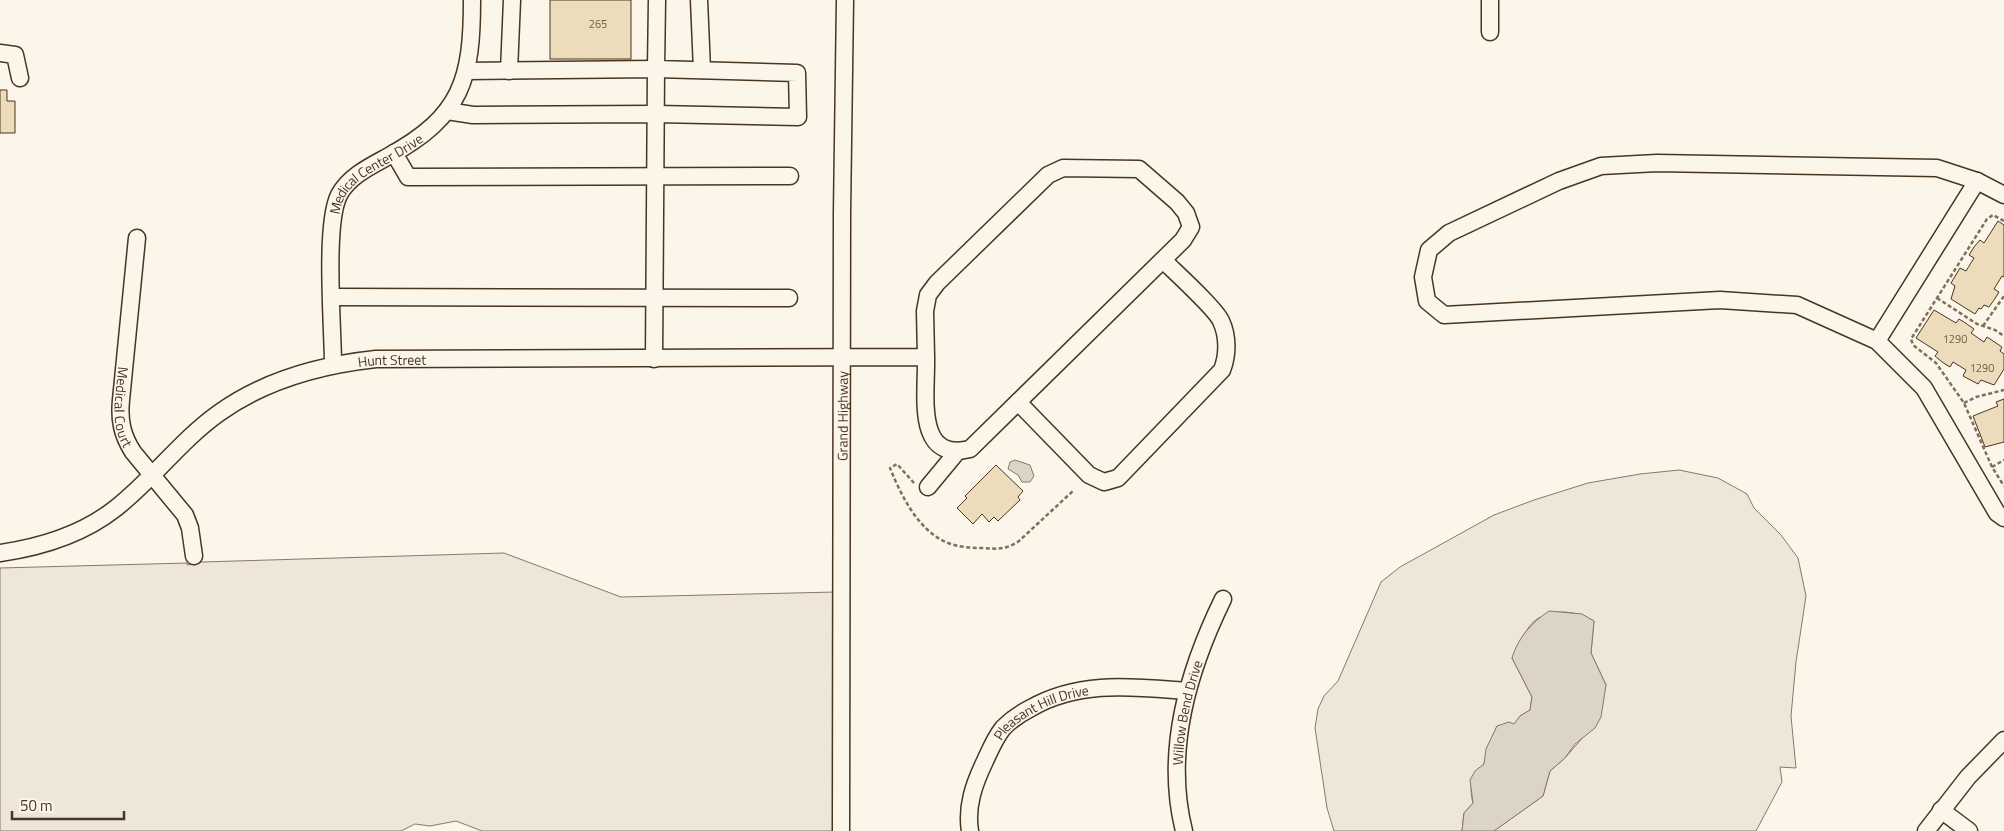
<svg xmlns="http://www.w3.org/2000/svg" width="2004" height="831" viewBox="0 0 2004 831" font-family="'Titillium Web',sans-serif">
<style>
.green{fill:#ede6d9;stroke:#887966}
.water{fill:#dcd4c6;stroke:#887966}
.building{fill:#ecdcbc;stroke:#4a3520}
.lines{fill:none;stroke-linecap:round;stroke-linejoin:round}
.minor-casing{stroke:#4a3520;stroke-width:19}
.path{stroke:#7f6f5c;stroke-width:2.5;stroke-dasharray:4 2.5;stroke-linecap:butt}
.minor{stroke:#fbf6e9;stroke-width:16}
.labels{text-anchor:middle;dominant-baseline:central;stroke-width:4;stroke-linejoin:round;paint-order:stroke}
.number-label{font-size:11px;fill:#725f47}
.street-label{font-size:14px;fill:#4a3520;stroke:#fbf6e9}
</style>
<rect width="100%" height="100%" fill="#fbf6e9"/>
<g class="green">
<path d="M1679 470 1718 478 1747 494 1754 508 1781 535 1798 558 1806 596 1796 662 1791 716 1796 768 1780 767 1782 782 1756 831H1494L1543 796 1550 771 1565 758 1584 736 1606 685 1591 653 1594 621C1577 611 1555 608 1537 619 1526 626 1518 647 1512 658L1532 697 1530 710 1520 716 1514 725 1497 726 1487 749 1484 764C1471 775 1469 787 1473 803L1464 813 1462 831H1334L1327 808 1315 728 1318 709 1324 696 1338 681 1381 582 1400 567 1494 515 1534 500 1588 483 1640 474Z"/>
<path d="M504 553 621 597 836 592 834 831H482L456 821 430 826 415 824 401 831H0V568L187 563V565L202 562Z"/>
</g>
<g class="water">
<path d="M1015 460 1030 465 1034 476 1030 482H1022L1018 475 1008 469 1010 462Z"/>
<path d="M1549 611 1582 614 1594 621 1591 653 1606 685 1601 717 1595 728 1575 744 1565 758 1550 771 1543 796 1494 831H1462L1464 813 1473 803 1470 780 1475 771 1484 764 1486 749 1497 726 1509 722 1514 724 1520 716 1530 710 1532 697 1512 658C1518 638 1531 623 1549 611Z"/>
</g>
<g class="building">
<rect x="550" y="0" width="81" height="59"/>
<path d="M0 90H7V101H15V133H0Z"/>
<path d="M1998 221 2004 225V277L2002 276 1994 289 1999 292 1994 300 1989 307 1984 305 1981 309 1979 308 1975 314 1951 299 1955 286 1951 283 1960 268 1966 271 1974 258 1969 255 1974 247 1980 240 1984 243Z"/>
<path d="M1934 310 1956 323 1959 319 1964 322 1974 329 1971 333 1984 342 1987 337 2002 347 2000 351 2004 354V369L1994 385 1981 380 1978 384 1963 376 1966 370 1953 362 1950 367 1942 362 1935 356 1938 352 1916 338Z"/>
<path d="M2004 399V442L1985 447 1973 416 1998 406 1996 402Z"/>
<path d="M996 465 1023 491 1018 497 1020 500 998 521 994 517 989 522 982 514 973 524 957 508 967 498 965 496Z"/>
</g>
<g class="lines">
<defs>
<g id="minor">
<path d="M699 0 702 70"/>
<path d="M1490 32V0"/>
<path d="M0 53 15 55 20 78"/>
<path d="M467 71 656 69 654 359"/>
<path d="M509 71 512 0"/>
<path d="M447 111 473 115 657 114 798 117 797 73 656 69 657 0"/>
<path d="M394 153 408 177 790 176"/>
<path d="M2004 195 1977 181 1937 168 1657 163 1601 166 1559 181 1449 233 1429 250 1423 277 1427 301 1444 315 1720 300 1797 305 1877 341 1924 388 1997 513 2004 518"/>
<path id="s1" d="M137 238 121 400C119 420 122 435 133 452L185 515 190 528 194 556"/>
<path d="M332 297 789 298"/>
<path d="M1877 341 1977 181"/>
<path id="s2" d="M333 365C333 328 324 225 339 195 349 176 371 166 389 156 462 116 472 79 472 0"/>
<path d="M1018 402 1089 475 1104 482 1118 478 1222 370C1228 355 1228 336 1221 321 1216 309 1175 272 1163 260"/>
<path d="M928 487 957 452"/>
<path id="s3" d="M0 553C42 547 82 535 116 508 153 479 181 440 219 413 265 380 320 365 376 359L926 357C927 394 914 462 970 449L1183 240 1191 227 1186 213 1177 202 1139 169 1063 168 1048 175 937 283 928 295 925 311 926 357"/>
<path d="M1941 810 1969 831"/>
<path id="s4" d="M841 831 842 213 845 0"/>
<path id="s5" d="M970 831C966 806 974 784 985 761 990 750 995 738 1003 728 1011 720 1021 713 1031 708 1080 680 1133 687 1187 691"/>
<path id="s6" d="M1184 831C1164 751 1188 671 1223 599"/>
<path d="M1926 831 1968 777 2004 740"/>
</g>
</defs>
<use href="#minor" class="minor-casing"/>
<g class="path">
<path d="M2004 221 1993 215 1987 219 1911 339 1913 345 1936 363 1964 403 1992 467 2004 486"/>
<path d="M1937 298 1977 324 1995 330 2004 336"/>
<path d="M1983 326 2004 296"/>
<path d="M1964 403 1976 397 2004 390"/>
<path d="M1992 467 2004 460"/>
<path d="M914 483 897 464 890 468C901 495 918 531 948 543 959 547 971 548 982 548 997 549 1006 550 1019 541L1074 490"/>
</g>
<use href="#minor" class="minor"/>
</g>
<g class="labels">
<g class="number-label">
<text x="598" y="24">265</text>
<text x="1955" y="339">1290</text>
<text x="1982" y="368">1290</text>
</g>
<g class="street-label">
<text stroke="none"><textPath href="#s2" startOffset="212">Medical Center Drive</textPath></text>
<text stroke="none"><textPath href="#s3" startOffset="450">Hunt Street</textPath></text>
<text stroke="none"><textPath href="#s1" startOffset="170">Medical Court</textPath></text>
<text stroke="none"><textPath href="#s4" startOffset="415">Grand Highway</textPath></text>
<text stroke="none"><textPath href="#s6" startOffset="120">Willow Bend Drive</textPath></text>
<text stroke="none"><textPath href="#s5" startOffset="152">Pleasant Hill Drive</textPath></text>
</g>
</g>
<path d="M12 811v8h112v-8" fill="none" stroke="#4a3520" stroke-width="2.5"/>
<text x="20" y="811" font-size="15" fill="#4a3520" stroke="#fbf6e9" stroke-width="4" paint-order="stroke">50 m</text>
</svg>
